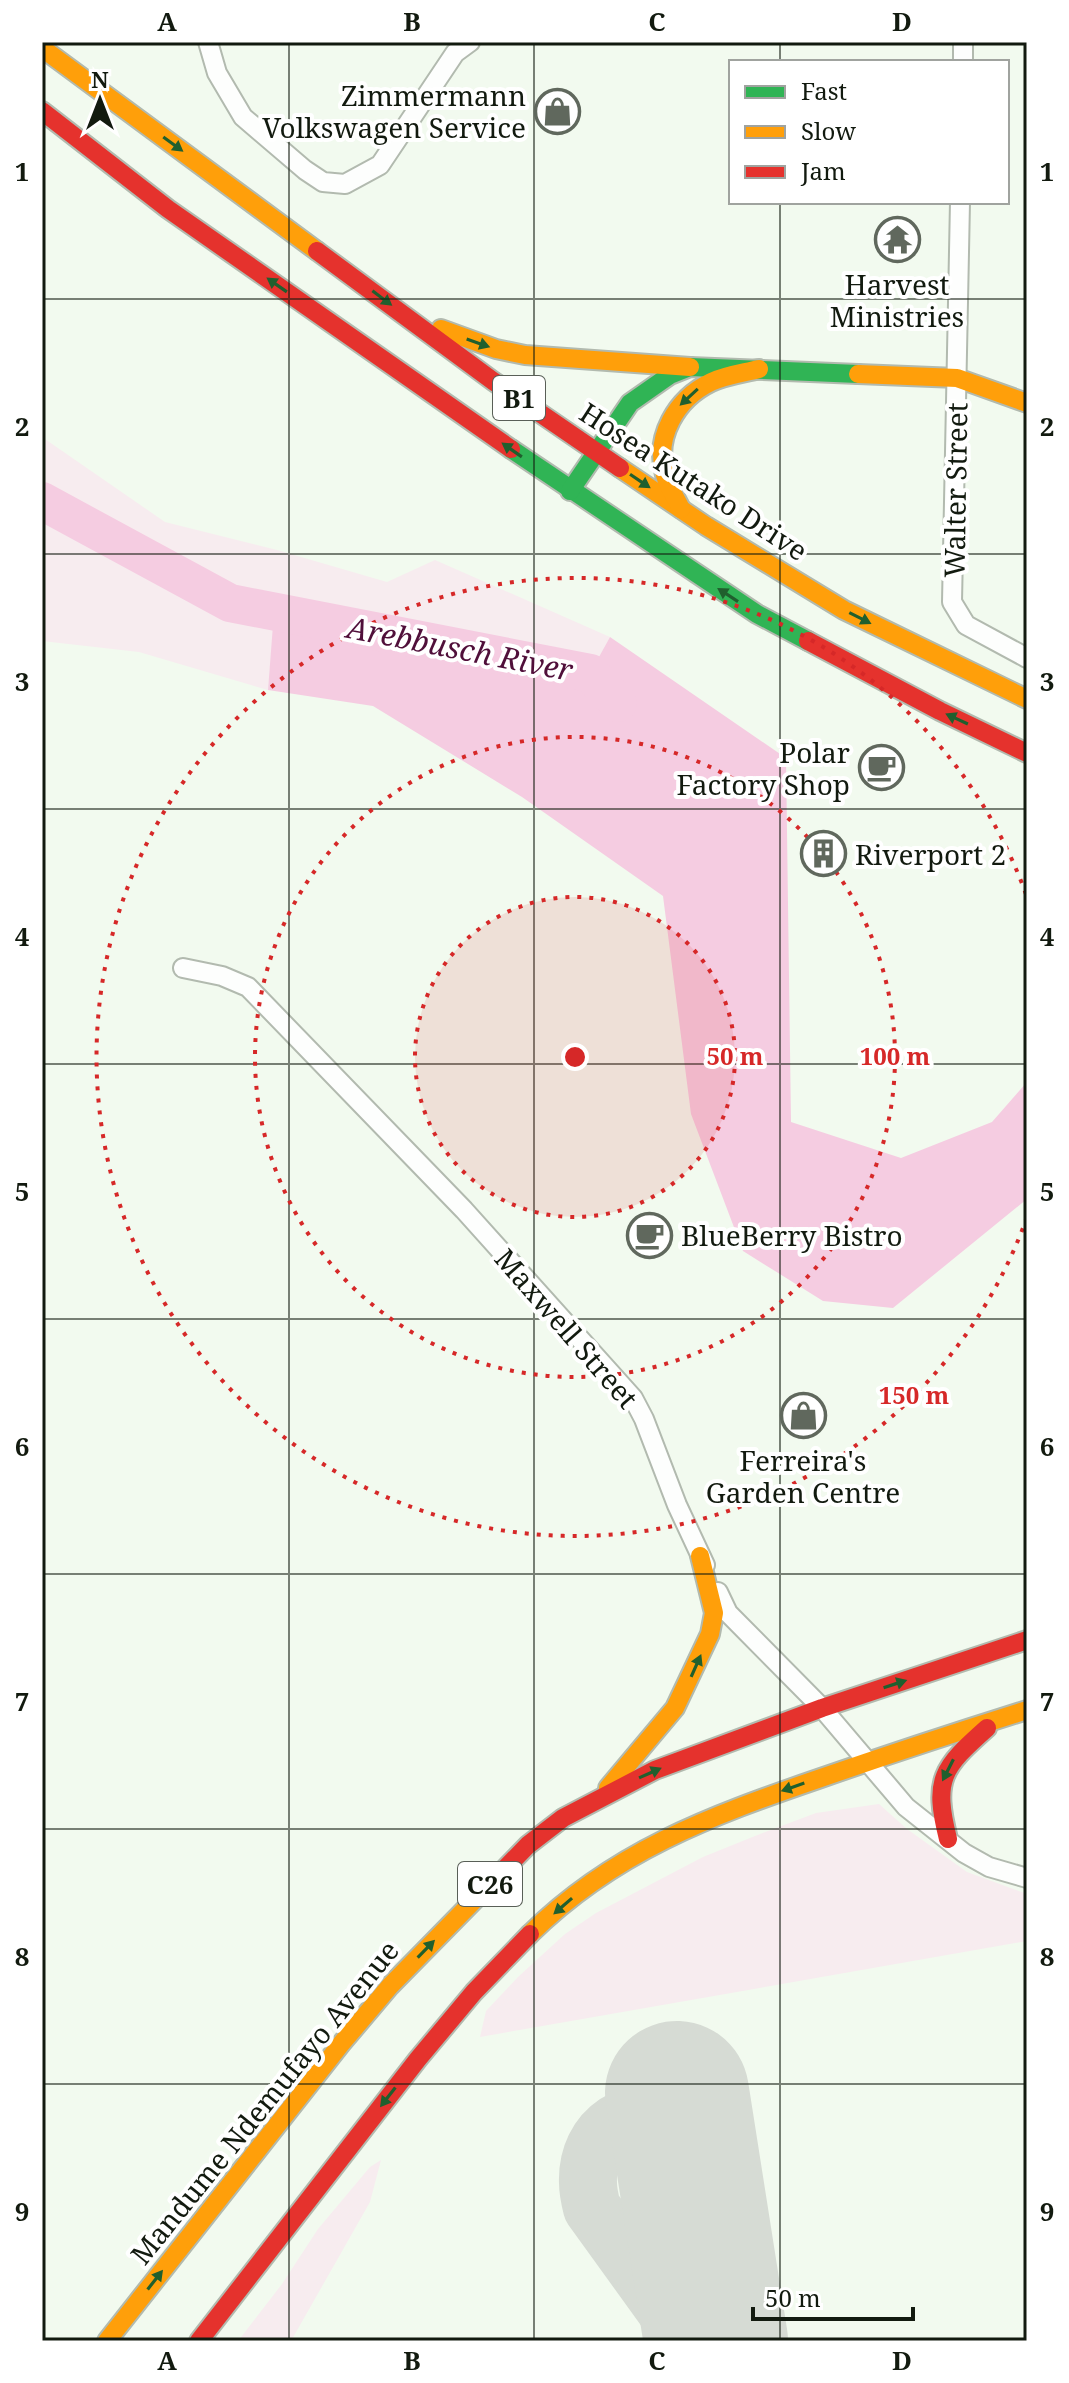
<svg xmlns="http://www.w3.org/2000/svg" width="1069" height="2383" viewBox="0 0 1069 2383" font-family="'Noto Serif',serif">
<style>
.green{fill:#f7ecef}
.water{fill:#f5cce1}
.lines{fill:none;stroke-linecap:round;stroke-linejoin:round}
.river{stroke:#f5cce1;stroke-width:38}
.taxiway{stroke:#d6dbd4;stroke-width:58}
.runway{stroke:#d6dbd4;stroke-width:144}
.street-casing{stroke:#b2baaf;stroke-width:22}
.fast-casing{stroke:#b2baaf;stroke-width:22}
.slow-casing{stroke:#b2baaf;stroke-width:22}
.jam-casing{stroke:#b2baaf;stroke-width:22}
.street{stroke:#fdfefd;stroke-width:18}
.fast{stroke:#30b455;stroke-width:18}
.slow{stroke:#ff9f0a;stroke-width:18}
.jam{stroke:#e5322d;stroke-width:18}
.oneway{fill:#205f2e}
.grid{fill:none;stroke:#121a0f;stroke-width:2;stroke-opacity:0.55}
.ring{fill:none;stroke:#d62828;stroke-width:4;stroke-dasharray:4 8}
.labels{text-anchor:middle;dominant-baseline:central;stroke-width:8;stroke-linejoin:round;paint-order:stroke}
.shield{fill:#fff;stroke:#595f57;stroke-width:2}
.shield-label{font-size:26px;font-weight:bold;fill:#121a0f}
.poi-label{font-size:28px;fill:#121a0f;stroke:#fff;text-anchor:end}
.street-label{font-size:28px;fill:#121a0f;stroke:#fff}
.water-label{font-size:30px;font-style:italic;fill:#500f3a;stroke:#fff}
.centre{fill:#d62828;stroke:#fff;stroke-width:4}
.ring-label{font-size:24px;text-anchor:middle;font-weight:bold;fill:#d62828;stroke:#fff;stroke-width:8;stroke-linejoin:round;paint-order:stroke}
.neatline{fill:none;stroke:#121a0f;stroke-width:3}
.grid-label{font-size:26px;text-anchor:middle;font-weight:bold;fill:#121a0f}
</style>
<rect width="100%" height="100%" fill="#f2faef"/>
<g class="green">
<path d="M42 437 165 522 277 550 387 582 435 560 610 637 590 673 275 612 268 690 139 652 42 641Z"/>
<path d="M879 1804 907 1829 967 1872 1027 1894V1941L480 2037 486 2011 518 1977 565 1934 596 1913 703 1857 755 1836 816 1813Z"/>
<path d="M381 2160 370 2202 291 2341H238L282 2284 318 2229 370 2167Z"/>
</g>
<path class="water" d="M274 612 590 673 610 637 786 758 791 1122 901 1158 992 1122 1027 1082V1199L893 1308 823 1301 743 1251 691 1114 663 896 522 797 373 706 268 690Z"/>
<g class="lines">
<path class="river" d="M42 501 230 603 590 673 618 703"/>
<path class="taxiway" d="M681 2120C633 2099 586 2129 588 2183 588 2191 590 2200 592 2208L688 2341"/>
<path class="runway" d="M677 2093 716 2341"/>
<defs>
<g id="street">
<path d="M208 42 217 73 243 117 305 170 323 182 345 184 380 165 455 53 470 42"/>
<path d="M963 62V42"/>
<path d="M960 202 952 602 966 625 1027 658"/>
<path d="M183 968 222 976 248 987 464 1210 633 1398 644 1419 677 1505 705 1565"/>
<path d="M718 1592 728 1613 822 1708 906 1807 964 1853 989 1867 1027 1878"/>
</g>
<g id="fast">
<path d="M511 449 757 614 808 641"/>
<path d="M570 491 630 403 670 375 690 367 858 374"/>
</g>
<g id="slow">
<path d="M42 48 317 251"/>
<path d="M441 329 496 349 525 355 690 367"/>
<path d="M858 374 957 378 1027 403"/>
<path d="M620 468 706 526 844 610 1027 699"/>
<path d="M681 509C676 498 668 487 665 475 654 437 676 399 711 382 726 375 743 373 759 369"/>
<path d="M608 1788 675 1708 710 1634 714 1613 700 1556"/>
<path d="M530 1934C613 1852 710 1816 818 1779 887 1755 957 1732 1027 1710"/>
<path d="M107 2341 341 2044 390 1986 493 1881"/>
</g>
<g id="jam">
<path d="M42 111 168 209 511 449"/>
<path d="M317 251 493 381 620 468"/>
<path d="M808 641 940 711 1027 753"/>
<path d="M948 1839C933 1779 942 1768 987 1728"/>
<path d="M493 1881 528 1845 563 1818 655 1770 822 1708 1027 1640"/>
<path d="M199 2341 418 2059 474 1992 530 1934"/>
</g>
</defs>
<use href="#street" class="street-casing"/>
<use href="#fast" class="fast-casing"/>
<use href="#slow" class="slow-casing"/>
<use href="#jam" class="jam-casing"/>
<use href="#street" class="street"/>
<use href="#fast" class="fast"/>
<use href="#slow" class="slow"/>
<use href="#jam" class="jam"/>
</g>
<defs><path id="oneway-solid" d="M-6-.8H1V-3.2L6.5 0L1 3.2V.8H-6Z" transform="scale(2)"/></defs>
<g class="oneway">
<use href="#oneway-solid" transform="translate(173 144) rotate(36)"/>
<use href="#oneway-solid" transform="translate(277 285) rotate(-145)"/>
<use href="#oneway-solid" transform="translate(382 298) rotate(37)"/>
<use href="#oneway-solid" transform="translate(478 343) rotate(19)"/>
<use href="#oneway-solid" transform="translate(689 397) rotate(137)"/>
<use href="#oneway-solid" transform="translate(512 450) rotate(-145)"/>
<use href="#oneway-solid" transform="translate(640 481) rotate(34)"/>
<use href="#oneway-solid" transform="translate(728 595) rotate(-147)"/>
<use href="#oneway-solid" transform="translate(860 618) rotate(27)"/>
<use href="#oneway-solid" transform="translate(957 719) rotate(-155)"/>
<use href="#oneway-solid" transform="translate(696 1666) rotate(-66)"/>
<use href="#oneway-solid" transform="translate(895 1684) rotate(-18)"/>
<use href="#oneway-solid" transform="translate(948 1770) rotate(117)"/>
<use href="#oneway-solid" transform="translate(650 1773) rotate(-24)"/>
<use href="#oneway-solid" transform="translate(793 1787) rotate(161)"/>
<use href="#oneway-solid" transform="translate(563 1906) rotate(139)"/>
<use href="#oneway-solid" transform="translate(426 1949) rotate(-46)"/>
<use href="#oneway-solid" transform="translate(388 2097) rotate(128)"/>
<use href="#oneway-solid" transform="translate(155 2280) rotate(-52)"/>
</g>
<path class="grid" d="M289 42V2341M534 42V2341M780 42V62M780 202V2341M42 299H1027M42 554H1027M42 809H1027M42 1064H1027M42 1319H1027M42 1574H1027M42 1829H1027M42 2084H1027"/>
<circle cx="575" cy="1057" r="160" fill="#d62828" fill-opacity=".12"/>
<g class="ring">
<circle cx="575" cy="1057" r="160"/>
<circle cx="575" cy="1057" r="320"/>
<path d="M1027 1217A479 479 0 1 1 1027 897"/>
</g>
<defs>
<symbol id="shop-ring" viewBox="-11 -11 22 22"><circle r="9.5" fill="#fff" stroke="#60685d" stroke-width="1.5"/><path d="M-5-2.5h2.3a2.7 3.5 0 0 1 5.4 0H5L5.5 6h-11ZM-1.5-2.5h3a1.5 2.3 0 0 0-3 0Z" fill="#60685d"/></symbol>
<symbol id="temple-ring" viewBox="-11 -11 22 22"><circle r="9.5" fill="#fff" stroke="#60685d" stroke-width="1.5"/><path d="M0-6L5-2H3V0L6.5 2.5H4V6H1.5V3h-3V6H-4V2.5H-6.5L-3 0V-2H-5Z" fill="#60685d"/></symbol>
<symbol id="cafe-ring" viewBox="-11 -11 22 22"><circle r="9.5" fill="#fff" stroke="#60685d" stroke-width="1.5"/><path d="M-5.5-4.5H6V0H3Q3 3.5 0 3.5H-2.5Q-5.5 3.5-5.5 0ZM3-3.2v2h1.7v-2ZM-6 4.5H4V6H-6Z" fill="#60685d"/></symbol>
<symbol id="building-ring" viewBox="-11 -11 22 22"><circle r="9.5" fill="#fff" stroke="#60685d" stroke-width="1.5"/><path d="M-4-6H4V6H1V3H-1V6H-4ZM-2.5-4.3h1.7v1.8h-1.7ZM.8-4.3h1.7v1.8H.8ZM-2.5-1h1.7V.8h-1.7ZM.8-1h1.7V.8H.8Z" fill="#60685d"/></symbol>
</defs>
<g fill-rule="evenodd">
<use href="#shop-ring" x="532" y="86" width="51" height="51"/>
<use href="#temple-ring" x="872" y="214" width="51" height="51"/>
<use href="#cafe-ring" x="856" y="742" width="51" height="51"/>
<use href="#building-ring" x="798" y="828" width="51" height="51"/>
<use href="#cafe-ring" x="624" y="1210" width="51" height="51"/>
<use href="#shop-ring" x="778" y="1390" width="51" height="51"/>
</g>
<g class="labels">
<g class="shield">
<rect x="493" y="376" width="52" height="44" rx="6"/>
<rect x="458" y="1862" width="64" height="44" rx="6"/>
</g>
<g class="shield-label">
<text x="519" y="398">B1</text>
<text x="490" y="1884">C26</text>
</g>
<g class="poi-label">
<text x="526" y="95">Zimmermann<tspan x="526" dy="32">Volkswagen Service</tspan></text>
<text x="897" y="284" text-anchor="middle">Harvest<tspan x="897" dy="32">Ministries</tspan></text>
<text x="850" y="752">Polar<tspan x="850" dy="32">Factory Shop</tspan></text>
<text x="855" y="854" text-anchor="start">Riverport 2</text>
<text x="681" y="1235" text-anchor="start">BlueBerry Bistro</text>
<text x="803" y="1460" text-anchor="middle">Ferreira's<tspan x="803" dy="32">Garden Centre</tspan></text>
</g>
<g class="street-label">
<text transform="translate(694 481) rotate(33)">Hosea Kutako Drive</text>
<text transform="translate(955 490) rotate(-89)">Walter Street</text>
<text transform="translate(567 1328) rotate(49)">Maxwell Street</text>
<text transform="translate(264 2102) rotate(-51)">Mandume Ndemufayo Avenue</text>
</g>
<g class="water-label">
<text transform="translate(460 648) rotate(11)">Arebbusch River</text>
</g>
</g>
<circle cx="575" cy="1057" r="12" class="centre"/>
<g class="ring-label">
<text x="735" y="1065">50 m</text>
<text x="895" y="1065">100 m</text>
<text x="914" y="1404">150 m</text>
</g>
<rect width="1069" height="2383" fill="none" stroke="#ffffff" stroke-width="88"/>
<rect x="729" y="60" width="280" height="144" fill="#ffffff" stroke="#a0a39f" stroke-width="2"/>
<rect x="745" y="86" width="40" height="12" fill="#30b455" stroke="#a0a39f" stroke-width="2"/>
<text x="801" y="100" font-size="24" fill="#121a0f">Fast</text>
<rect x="745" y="126" width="40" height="12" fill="#ff9f0a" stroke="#a0a39f" stroke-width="2"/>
<text x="801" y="140" font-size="24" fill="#121a0f">Slow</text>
<rect x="745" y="166" width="40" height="12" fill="#e5322d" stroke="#a0a39f" stroke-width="2"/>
<text x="801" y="180" font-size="24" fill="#121a0f">Jam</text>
<g transform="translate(100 100)" stroke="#ffffff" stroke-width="6" paint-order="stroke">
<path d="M0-6L14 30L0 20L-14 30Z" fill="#121a0f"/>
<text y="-12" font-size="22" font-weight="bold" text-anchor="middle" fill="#121a0f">N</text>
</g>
<path d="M753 2307v12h160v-12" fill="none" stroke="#121a0f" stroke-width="4"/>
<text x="765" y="2307" font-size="24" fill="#121a0f" stroke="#ffffff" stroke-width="6" paint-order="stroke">50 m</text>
<rect x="44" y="44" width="981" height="2295" class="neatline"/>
<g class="grid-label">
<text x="167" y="31">A</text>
<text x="412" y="31">B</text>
<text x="657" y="31">C</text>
<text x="902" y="31">D</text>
<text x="22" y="181">1</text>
<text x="1047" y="181">1</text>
<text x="22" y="436">2</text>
<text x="1047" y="436">2</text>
<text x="22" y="691">3</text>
<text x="1047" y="691">3</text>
<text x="22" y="946">4</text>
<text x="1047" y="946">4</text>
<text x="22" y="1201">5</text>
<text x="1047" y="1201">5</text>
<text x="22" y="1456">6</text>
<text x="1047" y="1456">6</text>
<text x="22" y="1711">7</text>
<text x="1047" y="1711">7</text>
<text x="22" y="1966">8</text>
<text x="1047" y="1966">8</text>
<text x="22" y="2221">9</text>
<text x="1047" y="2221">9</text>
<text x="167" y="2370">A</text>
<text x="412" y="2370">B</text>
<text x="657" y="2370">C</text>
<text x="902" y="2370">D</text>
</g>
</svg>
